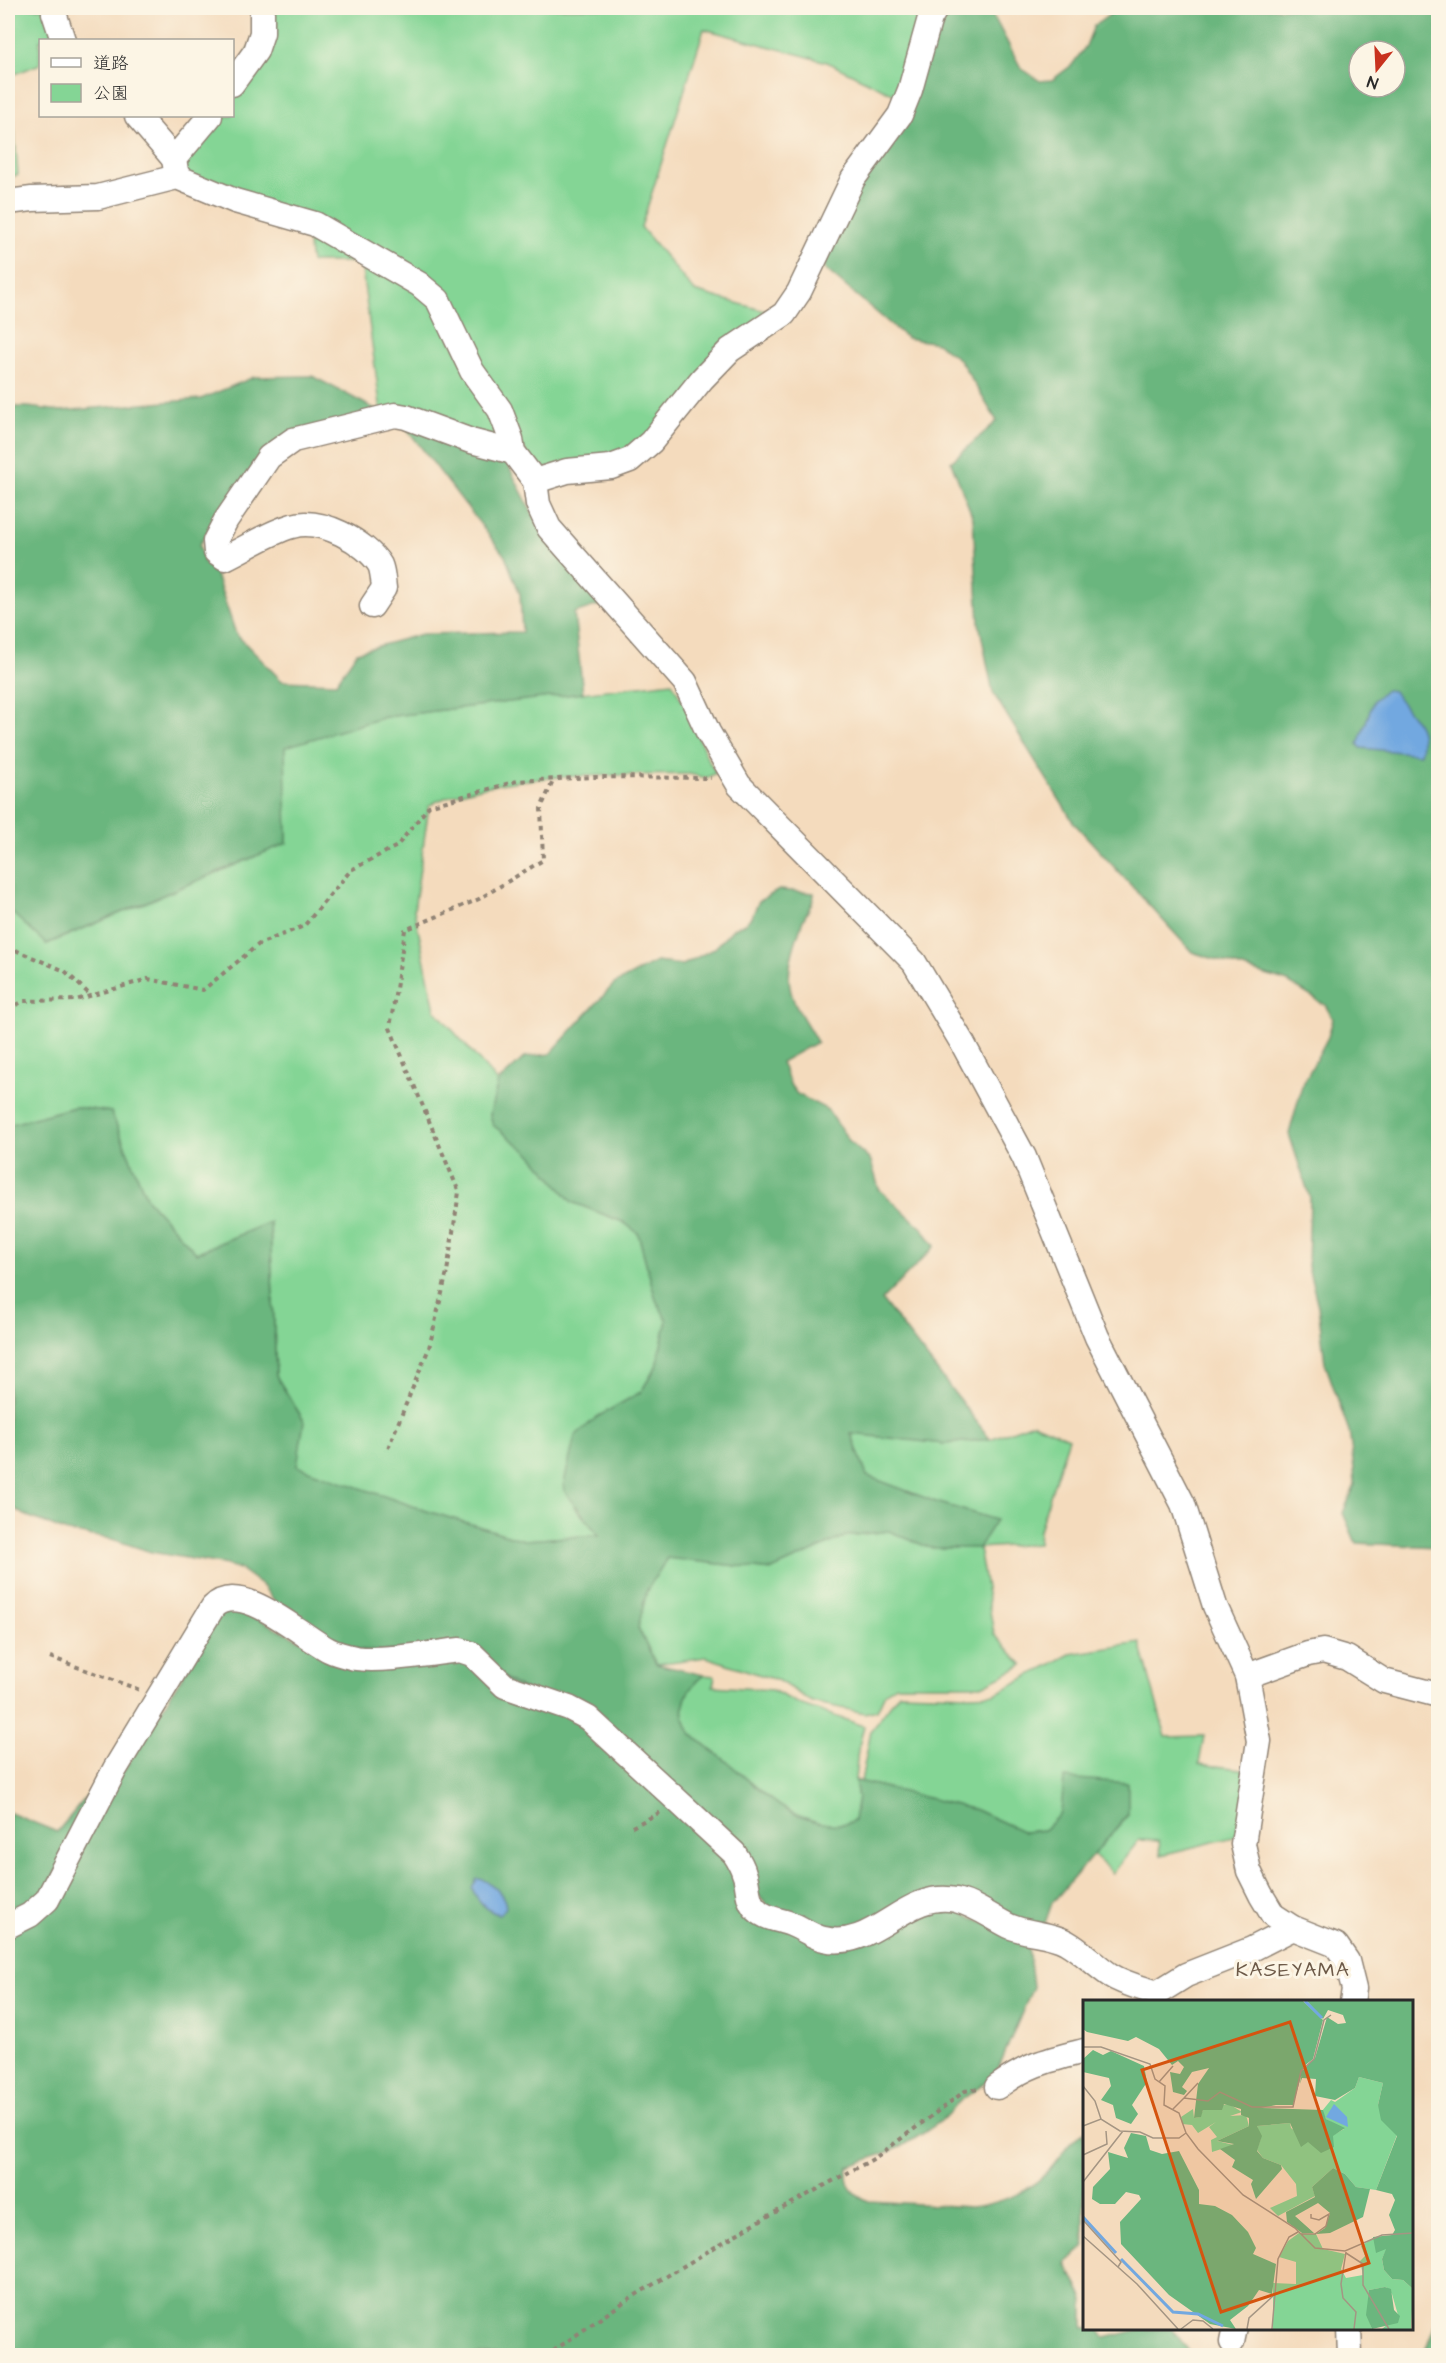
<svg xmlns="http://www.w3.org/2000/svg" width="1446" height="2363" viewBox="0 0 1446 2363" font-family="'Architects Daughter','Klee One',sans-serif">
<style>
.green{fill:#84d595;stroke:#588060;stroke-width:1.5}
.forest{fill:#6bb67e;stroke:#4b7054;stroke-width:1.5;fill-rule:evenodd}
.water{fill:#72a8e0;stroke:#4e6a86;stroke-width:1.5}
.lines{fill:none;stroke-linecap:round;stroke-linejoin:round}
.street-casing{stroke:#908374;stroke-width:27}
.path{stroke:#908374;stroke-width:4;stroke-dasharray:4.5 4.5;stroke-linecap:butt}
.street{stroke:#fff;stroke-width:24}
.labels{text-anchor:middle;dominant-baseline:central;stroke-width:6;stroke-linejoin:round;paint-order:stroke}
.quarter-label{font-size:20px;letter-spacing:1.5px;fill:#6d5a48;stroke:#fcf5e5}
.inset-river{fill:none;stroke:#72a8e0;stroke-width:3}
.inset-road{fill:none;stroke:#a49583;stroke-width:1.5}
.view{fill:#d5540f;fill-opacity:0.15;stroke:#d5540f;stroke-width:3}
.inset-edge{fill:none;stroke:#2b2b2b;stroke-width:3}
</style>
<rect width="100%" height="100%" fill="#fcf5e5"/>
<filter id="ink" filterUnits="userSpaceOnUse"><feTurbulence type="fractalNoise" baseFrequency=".0167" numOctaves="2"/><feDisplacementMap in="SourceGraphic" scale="12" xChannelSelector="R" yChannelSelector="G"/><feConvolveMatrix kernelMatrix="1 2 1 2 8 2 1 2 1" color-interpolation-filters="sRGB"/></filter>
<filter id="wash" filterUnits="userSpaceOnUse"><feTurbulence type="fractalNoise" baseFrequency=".008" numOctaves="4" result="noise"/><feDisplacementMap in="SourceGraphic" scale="24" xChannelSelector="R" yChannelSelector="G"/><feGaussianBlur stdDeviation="1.35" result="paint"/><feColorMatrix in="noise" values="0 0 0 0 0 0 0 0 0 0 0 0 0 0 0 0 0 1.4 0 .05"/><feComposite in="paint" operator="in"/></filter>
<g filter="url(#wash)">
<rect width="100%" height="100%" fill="#f4dbbd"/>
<g class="green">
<path d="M8 8H61L68 40H40V64L10 76 18 175 8 178Z"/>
<path d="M266 8H930L903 99 827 62 704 29 641 227 694 291 776 314 631 452 536 470 434 288 180 171 212 116H232L233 88Z"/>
<path d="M311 226 427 295 505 440 381 412 361 262H311L307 234Z"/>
<path d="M672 682 690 715 707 758 716 773 707 778 689 774C616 776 539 772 468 791 453 795 441 798 429 806L414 910 435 1010 498 1082 490 1114 493 1125 532 1155 572 1202 623 1222 638 1233 656 1300 667 1320 656 1367 641 1392 597 1417 574 1506 599 1535 524 1540 427 1511 296 1466 304 1421 276 1376 270 1222 196 1253 147 1199 111 1112 74 1107 8 1125V909L47 944 287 843 284 747 385 717Z"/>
<path d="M1033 1423 1069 1438 1039 1530 1038 1544 979 1548 994 1634 1023 1665 984 1685H895L885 1693 877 1710 865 1713 812 1702 779 1681 706 1657 656 1664 638 1627 647 1590 667 1558 772 1570 846 1536 889 1531 930 1548 995 1520 936 1502 867 1476 851 1433 945 1444 990 1439Z"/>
<path d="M1140 1643 1166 1737 1204 1736 1199 1764 1249 1770 1238 1836 1161 1855 1159 1841 1139 1840 1113 1873 1093 1855 1128 1815 1061 1813 1044 1830 1024 1832 976 1810 861 1782 871 1730 899 1693 970 1695 995 1694 1070 1654Z"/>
<path d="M704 1675 715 1676 713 1686 772 1690 799 1704 864 1726 858 1750 855 1780 858 1798 854 1820C836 1831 803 1819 785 1809 766 1798 739 1771 721 1757 711 1749 692 1738 687 1727 678 1707 687 1687 704 1675Z"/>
</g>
<g class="forest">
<path d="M948 8H985L995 19 1021 68 1040 81 1052 80 1072 65 1086 46 1094 26 1119 8H1438V1547L1356 1543 1343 1513 1355 1485 1354 1469 1349 1431 1325 1363 1318 1306 1308 1267 1310 1198 1289 1134 1302 1086 1328 1037 1333 1019 1325 1005 1288 982 1192 952 1074 823 993 693 979 623 973 518 951 462 997 421 960 360 937 343 907 338 824 268 825 253 938 20ZM1359 51H1395V87H1359Z"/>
<path d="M312 376 381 412 262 454 199 545 204 562 216 575 236 634 282 681 336 683 357 652 422 634 522 632 520 594 505 556 403 424 507 463 541 530 605 603 574 613 583 693 385 717 285 747 287 843 46 944 8 909V407H28L61 411 201 399 254 377Z"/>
<path d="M779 890 814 893C815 903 805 913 802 923 795 943 785 970 791 992 795 1009 809 1026 817 1042L781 1062 791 1086 797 1094 828 1110 850 1142 871 1161 879 1189 922 1228 935 1246 882 1300 990 1439 945 1444 851 1434 867 1476 936 1502 996 1520 978 1548H930L889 1531 846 1536 772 1570 667 1558 647 1590 638 1628 656 1664 704 1675C687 1687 678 1707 687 1727 692 1738 711 1749 721 1757 739 1771 766 1798 785 1809 803 1819 836 1831 854 1820L858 1798 855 1780 976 1810 1024 1832 1044 1830 1061 1813 1064 1778 1128 1783V1814L1052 1903 1043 1929 968 1897 845 1934 773 1912 634 1755 507 1680 474 1648 359 1652 284 1613 262 1585 240 1569 227 1565 151 1552 112 1539 67 1532 25 1515 8 1505V1125L75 1107 111 1112 147 1199 196 1253 270 1222 276 1376 304 1421 297 1466 427 1511 524 1540 599 1535 565 1492 564 1483 575 1436 597 1417 641 1392 656 1367 667 1320 656 1300 638 1233 623 1222 572 1202 532 1155 493 1125 490 1114 498 1082 525 1057 550 1054 614 984 656 962 683 965 715 948 734 928 746 923 752 916 759 901Z"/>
<path d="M227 1604 315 1647 459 1655 568 1713 732 1858 750 1908 823 1944 933 1903 1027 1938 1033 1987 995 2076 960 2101 941 2121 922 2134 901 2147 848 2167C844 2184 853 2196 869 2201L971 2207C1004 2203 1035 2190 1056 2162 1065 2150 1071 2140 1084 2132V2248L1066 2263 1084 2300V2328L1099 2329 1105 2338 1142 2329H1172L1192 2355H8V1934L92 1822Z"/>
<path d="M98 1783 44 1895 8 1920V1812L57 1832Z"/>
<path d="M1438 2315V2355H1424V2354Z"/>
</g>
<g class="water">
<path d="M1386 690 1394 691C1407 715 1429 723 1420 754L1361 748 1358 744 1374 700Z"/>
<path d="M477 1879C489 1879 506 1895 506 1908L499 1914C487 1912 475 1898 472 1887Z"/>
</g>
</g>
<g filter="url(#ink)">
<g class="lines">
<defs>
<g id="street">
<path d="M56 8 54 13 63 40"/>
<path d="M232 84 256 51 262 33V8"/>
<path d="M137 116 174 159"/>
<path d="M177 177 174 159 210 116"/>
<path d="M8 202 32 199 98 197 177 177 235 201 315 224 419 284 438 300 472 371 500 410 511 439 513 452 535 481 538 504 549 528 685 682 708 732 739 785 914 962 963 1044 1024 1157 1097 1337 1183 1504 1215 1606 1247 1676 1259 1741 1243 1844 1249 1871 1261 1895 1273 1915 1293 1928 1336 1945 1347 1961 1354 1989 1352 2002"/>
<path d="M535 481 567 471 611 467 630 460 651 442 702 379 730 350 784 314 799 292 853 179 900 115 910 90 930 18 936 8"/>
<path d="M372 606 384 588C383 581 383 572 380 565 366 542 320 517 292 526 270 532 246 548 225 558L216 552 215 541 226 520 269 457 293 440 395 415 406 417 471 441 513 452"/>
<path d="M1247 1676 1308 1654 1323 1651 1347 1658 1384 1681 1438 1695"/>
<path d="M8 1926 30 1915 47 1900 115 1769 213 1607C241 1578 302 1637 329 1650 337 1654 346 1656 355 1658 382 1662 432 1653 460 1650L472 1654 505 1686 569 1708 588 1718 734 1853C738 1859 742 1865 744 1873 749 1885 746 1897 754 1907 764 1919 778 1919 791 1924 802 1928 813 1937 824 1939 875 1951 905 1889 956 1900 976 1905 991 1917 1009 1926 1027 1934 1049 1933 1066 1942 1082 1951 1095 1965 1110 1975 1124 1984 1142 1988 1157 1993L1186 1975 1252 1949 1293 1928"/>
<path d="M997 2087C1028 2064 1048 2060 1084 2051"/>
<path d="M1349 2328 1350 2356"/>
<path d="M1232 2342 1235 2328"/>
</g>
</defs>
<use href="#street" class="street-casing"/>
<g class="path">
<path d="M8 945 15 950 65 971 90 995"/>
<path d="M8 1009 24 1001 76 1000 148 979 203 990 259 944 304 926 351 870 397 846 429 806 517 781 595 777 711 778"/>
<path d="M388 1448 429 1348 447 1272 459 1192 390 1028 405 930 479 899 543 860 541 808 554 779"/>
<path d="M50 1657 140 1690"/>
<path d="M632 1827 661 1812"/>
<path d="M546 2356 624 2302 750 2226 875 2158 965 2091 978 2089"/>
</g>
<use href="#street" class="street"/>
</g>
</g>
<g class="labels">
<g class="quarter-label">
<text x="1293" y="1970">KASEYAMA</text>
</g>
</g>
<g transform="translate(1083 2000)">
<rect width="330" height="330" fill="#f4dbbd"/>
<path d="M276 77 300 83 295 105 314 135 293 190 273 187 262 174 250 168 229 187 232 196 195 216 187 208 214 196 213 184 198 165 180 158 174 150 178 138 174 126 207 123 208 128 231 146 261 129 243 119 239 111 248 100 252 102 272 88ZM146 104 159 112 147 116 163 115 166 126 134 141 151 145 129 152 128 140 134 137 126 127 133 122 115 133 109 125 99 124 98 117 110 109 111 118 117 117 120 110 139 109V105ZM216 233 233 234 240 249 262 254 258 269 263 278 280 275 277 261 282 256 278 246 290 238 304 248 299 259 301 270 309 279 320 280 330 289 328 329H299L315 315 309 294 303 287 286 290 285 318 289 329H190V283L213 284V262L196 257 205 241Z" fill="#84d595"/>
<path d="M0 1H220L240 20 230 59 221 66 210 105H193L178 108 240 110 243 119 262 128 250 136 251 147 238 153 225 142 218 147 207 123 174 126 179 136 174 151 180 158 198 165 199 169 173 199 168 184 170 180 149 167 152 160 137 149 151 144 134 141 166 126V118L158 115V109L141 104 139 110H120L118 117 111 118 115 84 126 68 109 72 99 87 104 91 101 95 90 92 87 72 97 74 101 67 95 61 89 65 76 49 53 37 45 41 4 32 0 29ZM224 1H330V289L320 280 309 279 301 270 299 259 303 249 293 253 290 237 309 235 312 230 306 215 312 200 309 194 293 190 314 136 298 120 295 105 300 83 276 77 272 88 252 100 232 96 233 79 219 78 217 84 219 71 232 58 244 17 255 24 263 23 260 15 245 10 240 19ZM10 50 20 55 28 51 61 66 64 82 49 105 55 114 48 124 33 118 30 105 18 100 28 86 26 78 0 72V59ZM48 133 63 136 67 150 79 154 96 151 116 190V204L132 206 149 215 165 232 173 248 170 254 193 264 189 294 176 290 165 306 147 320 153 329 127 324 86 295 38 244 37 222 58 199 56 195 43 192 32 204H17L9 199 10 187 27 169 25 152 45 158 41 148ZM250 168 262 174 273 187 287 189 280 217 247 233 233 234 242 228 247 213 235 203 212 216 231 233H219L204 222 203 212 232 197 229 187ZM302 287 308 289 311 310 317 316 315 323 289 329 283 315 286 290Z" fill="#6bb67e"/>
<path d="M251 104 264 117 265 127 243 117Z" fill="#72a8e0"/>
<path class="inset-river" d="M222 1 239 18M0 217 33 253M38 259 90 312 115 314 140 326"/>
<path class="inset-road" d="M0 47H18L67 64 72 79 82 86 81 105 96 113 103 133 115 149 160 195 212 228 232 248 262 251 299 235 330 233M76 82 90 66M0 86 12 101 18 119M101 98 115 83M90 109 101 98 125 101 137 92 169 107H210L218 71 231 59 241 20 248 15M0 126 18 119 37 131 57 132 70 138H96L103 133M0 155 24 144 23 131M0 182 40 131M0 220 38 262 35 267M218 234H232L243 226 246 214 236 220 228 218V214M0 236 54 284 95 329M263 252 258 284 260 298 273 312 271 329M263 253 280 264V285L306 329M98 329 110 320 120 321 130 329M164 329 166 318 190 296M189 329 195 259 206 237 215 232"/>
<path class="view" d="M207 22 286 263 138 312 59 70Z"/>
<rect width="330" height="330" class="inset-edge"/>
</g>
<rect width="1446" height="2363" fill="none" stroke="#fcf5e5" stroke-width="30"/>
<rect x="39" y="39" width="195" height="78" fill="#fcf5e5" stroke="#a8a49b" stroke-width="1.5"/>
<rect x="51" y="58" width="30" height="9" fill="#ffffff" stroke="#a8a49b" stroke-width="1.5"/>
<text x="93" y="69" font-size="18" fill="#2b2b2b">道路</text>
<rect x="51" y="84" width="30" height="18" fill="#84d595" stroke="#a8a49b" stroke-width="1.5"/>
<text x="93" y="99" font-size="18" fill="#2b2b2b">公園</text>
<g transform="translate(1377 69) rotate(198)"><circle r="28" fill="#fcf5e5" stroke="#a8a49b" stroke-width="1.5"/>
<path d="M0-4.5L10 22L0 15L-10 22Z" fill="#c8321e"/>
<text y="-9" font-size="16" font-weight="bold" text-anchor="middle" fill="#2b2b2b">N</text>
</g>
</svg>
